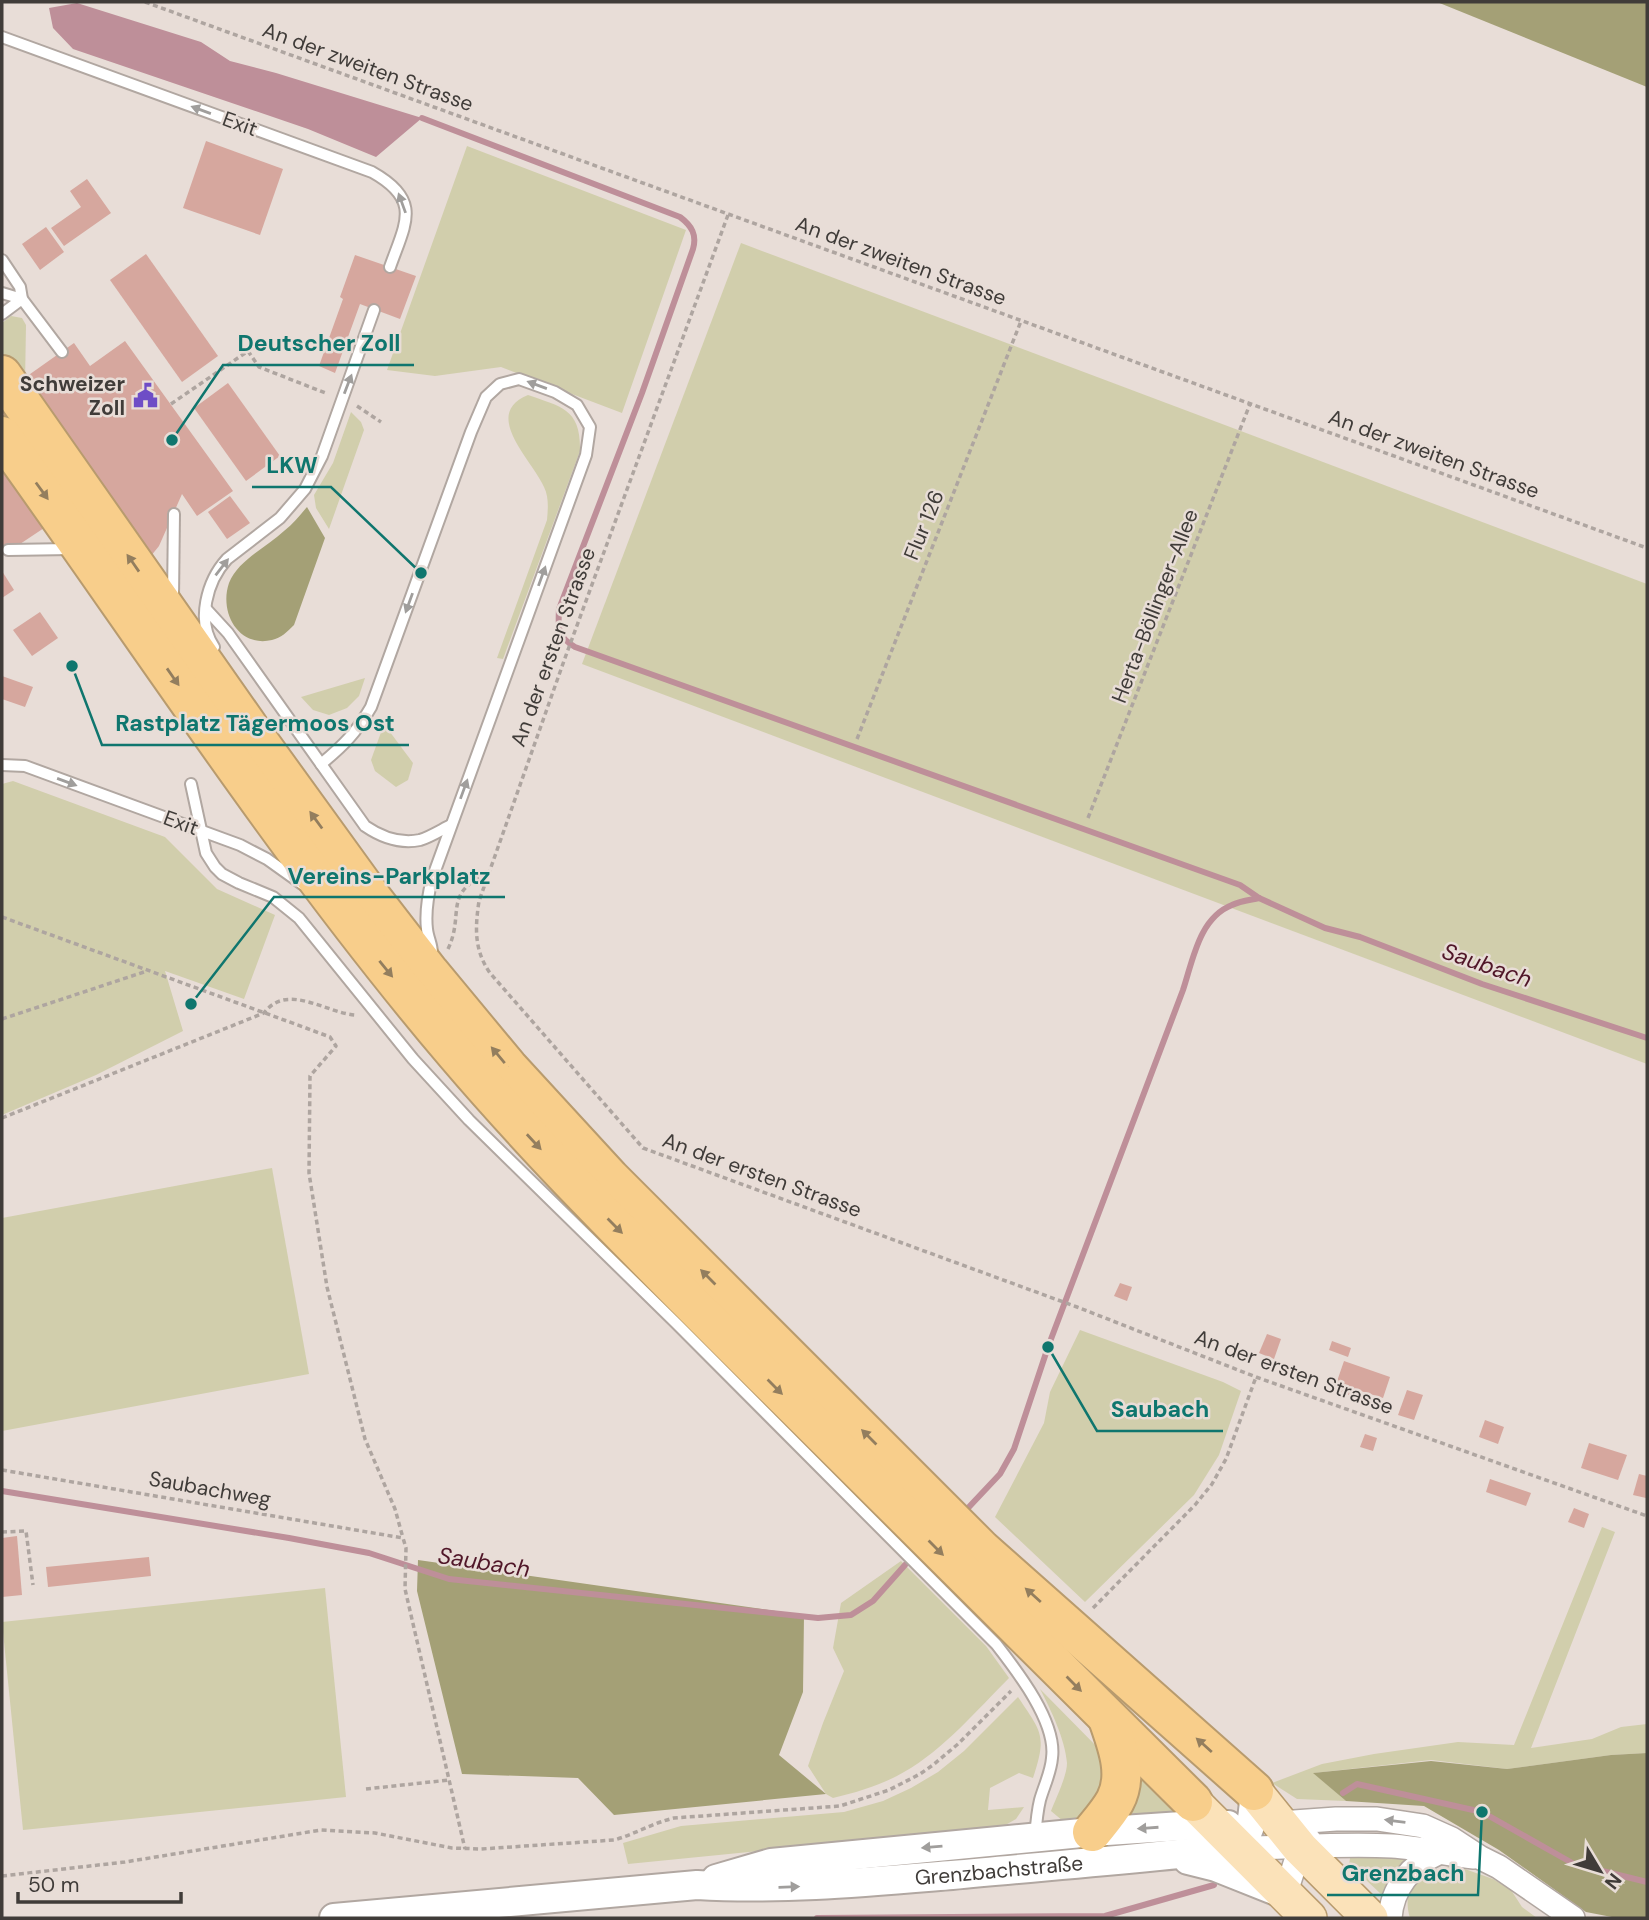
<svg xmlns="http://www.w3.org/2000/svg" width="1649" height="1920" viewBox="0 0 1649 1920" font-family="'DM Sans',sans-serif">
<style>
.green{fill:#d1ceac}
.forest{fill:#a4a076}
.water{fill:#be8f99}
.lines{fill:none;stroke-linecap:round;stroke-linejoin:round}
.stream{stroke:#be8f99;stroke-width:6}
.building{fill:#d6a79e}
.service-casing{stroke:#b1a7a1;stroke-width:14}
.minor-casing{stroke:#b1a7a1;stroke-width:26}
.tertiary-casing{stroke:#b1a7a1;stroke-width:32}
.primary-casing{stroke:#b89b6e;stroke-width:38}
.motorway-casing{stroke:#b89b6e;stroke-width:42}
.path{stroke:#aea5a0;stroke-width:3.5;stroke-dasharray:5 3.5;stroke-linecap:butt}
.service{stroke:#fff;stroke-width:10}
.minor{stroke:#fff;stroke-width:23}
.tertiary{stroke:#fff;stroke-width:28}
.primary{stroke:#fbe2b9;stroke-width:35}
.motorway{stroke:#f8ce8b;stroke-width:38}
.oneway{fill:#a09e9c}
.oneway2{fill:#937e5e}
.labels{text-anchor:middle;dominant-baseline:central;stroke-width:5;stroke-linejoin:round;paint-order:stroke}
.street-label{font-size:21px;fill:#403c39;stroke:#e8ddd7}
.poi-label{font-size:21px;font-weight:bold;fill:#403c39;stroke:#e8ddd7;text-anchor:end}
.water-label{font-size:23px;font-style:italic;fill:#501628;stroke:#e8ddd7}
.leader{fill:none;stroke:#0f766e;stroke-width:2.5}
.callout-dot{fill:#0f766e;stroke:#e8ddd7;stroke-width:2.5}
.callout-label{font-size:23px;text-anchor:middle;font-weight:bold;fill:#0f766e;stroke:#e8ddd7;stroke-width:5;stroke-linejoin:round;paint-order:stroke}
</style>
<rect width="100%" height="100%" fill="#e8ddd7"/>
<g class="green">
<path d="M467 146 686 230 622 413 501 367 435 376 387 370Z"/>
<path d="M741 243 1647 584V1064L582 664Z"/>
<path d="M11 316 22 318 26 325 25 384 2 352V323Z"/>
<path d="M528 395C562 407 581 409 580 451L503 659 497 658 547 520C548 509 549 497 544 487 532 460 481 414 528 395Z"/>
<path d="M351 412 361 422 364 430 329 529 316 508 314 495 333 463Z"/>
<path d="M365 678 359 696 347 708 329 715 313 710 301 697Z"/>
<path d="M384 724 413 763 408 780 396 787 375 771 371 760Z"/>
<path d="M13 781 165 837 217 889 275 915 244 999 165 971 183 1031 96 1075 2 1115V784Z"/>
<path d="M272 1168 309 1374 2 1431V1218Z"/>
<path d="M1080 1330 1223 1382 1241 1391 1219 1455 1194 1495 1085 1602 995 1517 1044 1423 1050 1392Z"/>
<path d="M1602 1527 1615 1532 1531 1748 1592 1739 1621 1727 1647 1724V1753L1611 1755 1507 1769 1431 1760 1314 1773 1346 1801 1297 1799 1272 1783 1322 1764 1374 1754 1458 1742 1514 1745Z"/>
<path d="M901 1561 986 1646 1009 1678C978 1709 943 1750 904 1772 882 1785 858 1792 833 1798L826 1794 808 1766 823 1723 844 1671 833 1648 841 1603Z"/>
<path d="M325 1588 346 1797 23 1830 2 1622Z"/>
<path d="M1040 1689 1107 1757 1108 1791 1092 1814 1063 1821 1051 1811C1056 1798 1067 1776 1067 1763 1065 1739 1051 1710 1040 1689Z"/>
<path d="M1018 1697C1042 1733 1047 1735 1033 1778L1019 1773 990 1788 988 1810 1024 1807 1016 1819 1002 1827 628 1864 623 1843 681 1826 844 1812 883 1801 911 1788 938 1772 964 1751Z"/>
<path d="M1130 1762 1184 1812 1118 1818Z"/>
<path d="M1351 1853 1403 1856 1405 1862 1394 1874 1387 1893 1381 1894 1349 1864Z"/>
<path d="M1445 1867 1462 1868 1493 1879 1511 1890 1522 1907 1537 1918H1410C1401 1889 1418 1873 1445 1867Z"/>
</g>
<g class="forest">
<path d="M1437 2H1647V87Z"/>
<path d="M307 507 325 538 294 625C287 632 281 638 272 640 238 648 219 612 229 583 238 560 267 547 284 531 293 524 300 515 307 507Z"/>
<path d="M418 1560 804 1615 803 1692 779 1755 826 1794 614 1815 578 1778 462 1774 417 1591Z"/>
<path d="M1647 1753V1918H1617L1586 1912 1499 1850 1424 1806 1346 1801 1313 1773 1431 1761 1507 1769 1611 1755Z"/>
</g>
<path class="water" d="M77 3 201 42 230 61 276 73 422 118 376 157 308 129 73 49 53 28 49 8Z"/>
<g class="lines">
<g class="stream">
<path d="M422 118 680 217C692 226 697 235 693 249L642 393 559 609C558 629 557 636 575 647L1240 885 1259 898 1325 928 1360 937 1482 984 1647 1038"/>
<path d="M2 1491 289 1538 369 1553 449 1579 818 1618 851 1615 873 1601 905 1565"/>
<path d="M968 1508 1000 1474 1014 1449 1048 1347 1183 990C1193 960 1199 918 1232 905 1240 901 1250 900 1259 898"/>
<path d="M1343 1793 1357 1784 1482 1812 1574 1864 1647 1882"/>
<path d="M817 1918 1105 1916 1214 1885"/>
</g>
</g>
<g class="building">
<path d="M206 141 283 169 260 235 183 208Z"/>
<path d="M87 179 111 213 64 246 51 228 81 207 70 191Z"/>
<path d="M46 227 64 252 40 270 22 244Z"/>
<path d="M146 254 218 356 182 382 110 280Z"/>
<path d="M355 255 416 276 400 319 360 304 335 373 319 366 343 299 340 297Z"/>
<path d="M125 341 233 491 197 516 182 494 159 546 142 567 56 520 2 556V364L16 384 74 343 90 366Z"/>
<path d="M228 383 280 456 246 481 194 408Z"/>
<path d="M230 496 250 523 227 539 208 512Z"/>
<path d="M2 571 14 590 2 598Z"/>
<path d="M40 612 58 638 32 656 13 630Z"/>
<path d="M2 676 33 687 25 707 2 699Z"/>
<path d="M1120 1283 1132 1287 1127 1301 1114 1296Z"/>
<path d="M1267 1334 1281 1339 1274 1359 1259 1353Z"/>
<path d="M1332 1341 1351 1348 1348 1357 1329 1350Z"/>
<path d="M1344 1361 1390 1377 1383 1398 1351 1388 1349 1395 1334 1390Z"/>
<path d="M1407 1390 1423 1395 1414 1420 1398 1415Z"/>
<path d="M1485 1420 1504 1427 1498 1444 1479 1437Z"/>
<path d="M1365 1434 1377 1438 1373 1451 1360 1447Z"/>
<path d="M1589 1443 1627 1455 1618 1480 1581 1468Z"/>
<path d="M1639 1474 1647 1476 1646 1498 1633 1495Z"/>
<path d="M1490 1479 1531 1493 1526 1506 1486 1492Z"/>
<path d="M1574 1508 1589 1514 1584 1528 1568 1522Z"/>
<path d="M17 1536 22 1595 2 1597V1538Z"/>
<path d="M149 1557 151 1576 48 1587 46 1567Z"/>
</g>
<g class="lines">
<defs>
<g id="service">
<path d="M2 37 372 172C422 200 406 222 390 267"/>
<path d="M2 260 20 287 22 299 2 314"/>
<path d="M2 293 22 299 62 352"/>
<path d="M8 550 71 549"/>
<path d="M173 598 174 514"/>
<path d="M206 609 228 633 365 826C381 837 400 844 420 840 430 837 441 830 451 825"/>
<path d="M214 647C196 621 207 581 227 559L280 518 305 489 322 456 374 310"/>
<path d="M321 764C344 745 356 733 371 707L471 432 486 397 500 384 519 379 555 392 577 405 590 427 586 455 432 879C428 895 425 912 427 929 428 939 433 946 432 956"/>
<path d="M2 765 25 766 240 845 267 859 302 884"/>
<path d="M191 784 206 853 215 867 222 874 239 883 273 897 299 918 413 1059 469 1120 676 1323 996 1644C1017 1671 1057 1722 1052 1758 1051 1772 1044 1786 1040 1800 1037 1812 1036 1825 1035 1838"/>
</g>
<g id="minor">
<path d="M1280 1823 1336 1819H1377L1423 1826 1452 1839 1481 1858 1499 1867 1573 1918"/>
<path d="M1239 1848C1290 1848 1341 1843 1392 1846 1419 1848 1447 1854 1474 1857"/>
<path d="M1285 1895 1300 1848 1309 1840"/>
<path d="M1390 1918C1392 1888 1411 1865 1438 1853"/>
</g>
<g id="tertiary">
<path d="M1188 1860 1216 1867 1279 1892"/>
<path d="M716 1879 771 1863 1092 1832 1182 1826 1228 1825"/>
<path id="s1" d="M334 1918 697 1885C782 1890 867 1882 952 1875 1048 1866 1144 1858 1239 1848 1252 1829 1254 1814 1254 1791"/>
</g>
<g id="primary">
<path d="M1254 1791 1300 1848 1370 1918"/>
<path d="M1193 1802 1309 1918"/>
</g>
<g id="motorway">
<path d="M2 375 257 739 372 898 430 973 508 1067 610 1178 982 1550 1254 1791"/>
<path d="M2 436C151 643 290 859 456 1054 553 1168 660 1272 765 1377 908 1519 1051 1660 1193 1802"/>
<path d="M1092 1832C1100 1822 1109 1812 1115 1801 1129 1775 1117 1745 1108 1719"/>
</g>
</defs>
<use href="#service" class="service-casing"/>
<use href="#minor" class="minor-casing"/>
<use href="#tertiary" class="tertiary-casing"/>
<use href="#primary" class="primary-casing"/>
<use href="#motorway" class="motorway-casing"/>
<g class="path">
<path d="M145 2 1647 548"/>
<path d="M728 215 565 658 479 901C475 928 474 950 490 973L643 1148 1077 1307 1256 1377 1647 1516"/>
<path d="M171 404 248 351 259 367 328 394"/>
<path d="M357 406 381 422"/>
<path d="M857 739 1021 321"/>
<path d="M1088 818 1250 404"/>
<path d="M2 917 306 1028 330 1037 336 1046 310 1076 309 1173 327 1287 365 1439 395 1509 403 1538"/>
<path d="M448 949C465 913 442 894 488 873"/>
<path d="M2 1019 147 971"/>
<path d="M2 1118 264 1013C287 982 326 1013 355 1015"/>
<path d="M2 1470 403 1538 406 1548 405 1589 465 1849"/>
<path d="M2 1532 26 1531 33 1585"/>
<path d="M1093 1608 1195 1505 1212 1484 1226 1459 1256 1377"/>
<path d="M366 1789 449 1780"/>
<path d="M2 1876 125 1862 321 1830 375 1833 452 1848 481 1849 614 1840C635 1834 653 1823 674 1818L840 1806 889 1790 920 1774 933 1765 958 1744 1011 1691"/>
</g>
<use href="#service" class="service"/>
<use href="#minor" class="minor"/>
<use href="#tertiary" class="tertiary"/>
<use href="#primary" class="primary"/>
<use href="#motorway" class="motorway"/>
</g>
<defs><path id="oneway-solid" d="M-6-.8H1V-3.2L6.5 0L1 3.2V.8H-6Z" transform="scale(1.75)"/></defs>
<g class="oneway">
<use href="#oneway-solid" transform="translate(201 110) rotate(-160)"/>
<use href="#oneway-solid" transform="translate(402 203) rotate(-110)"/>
<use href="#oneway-solid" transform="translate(348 384) rotate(-69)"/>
<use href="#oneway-solid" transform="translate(537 385) rotate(-160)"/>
<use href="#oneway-solid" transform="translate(222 567) rotate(-52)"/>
<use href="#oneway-solid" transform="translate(542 576) rotate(-70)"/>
<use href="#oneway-solid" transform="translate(409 603) rotate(110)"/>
<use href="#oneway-solid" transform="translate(67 782) rotate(20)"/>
<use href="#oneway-solid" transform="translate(464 789) rotate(-70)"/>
<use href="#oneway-solid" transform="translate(1395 1821) rotate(-173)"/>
<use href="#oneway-solid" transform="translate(1148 1828) rotate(176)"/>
<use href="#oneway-solid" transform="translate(932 1847) rotate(175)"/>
<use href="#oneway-solid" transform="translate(789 1887) rotate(-2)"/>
</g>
<g class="oneway2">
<use href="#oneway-solid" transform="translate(42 491) rotate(54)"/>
<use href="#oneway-solid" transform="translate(133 563) rotate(-125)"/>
<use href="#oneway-solid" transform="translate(173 677) rotate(55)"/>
<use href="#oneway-solid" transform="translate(316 820) rotate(-126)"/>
<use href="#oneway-solid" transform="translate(386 969) rotate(51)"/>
<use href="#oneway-solid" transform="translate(498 1055) rotate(-130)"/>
<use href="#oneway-solid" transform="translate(534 1142) rotate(47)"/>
<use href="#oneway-solid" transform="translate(615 1226) rotate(45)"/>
<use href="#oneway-solid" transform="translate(708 1277) rotate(-135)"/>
<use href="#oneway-solid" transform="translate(775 1387) rotate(45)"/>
<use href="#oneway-solid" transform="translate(869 1437) rotate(-135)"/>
<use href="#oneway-solid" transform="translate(936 1548) rotate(45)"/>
<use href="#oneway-solid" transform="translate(1033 1595) rotate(-138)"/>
<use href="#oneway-solid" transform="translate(1074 1684) rotate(45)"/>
<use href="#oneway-solid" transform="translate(1204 1745) rotate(-138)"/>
</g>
<defs>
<symbol id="civic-bare" viewBox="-9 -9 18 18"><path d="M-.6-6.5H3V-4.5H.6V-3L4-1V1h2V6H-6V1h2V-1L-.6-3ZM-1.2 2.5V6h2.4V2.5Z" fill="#6e4dc6" stroke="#e8ddd7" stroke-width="2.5" paint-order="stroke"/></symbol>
</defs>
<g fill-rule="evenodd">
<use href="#civic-bare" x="128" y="378" width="35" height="35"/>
</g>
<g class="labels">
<g class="street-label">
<text transform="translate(368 67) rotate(20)">An der zweiten Strasse</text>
<text transform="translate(240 124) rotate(20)">Exit</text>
<text transform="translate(901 261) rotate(20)">An der zweiten Strasse</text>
<text transform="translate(1434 454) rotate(20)">An der zweiten Strasse</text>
<text transform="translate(924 525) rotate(-68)">Flur 126</text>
<text transform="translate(1155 606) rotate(-69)">Herta-Böllinger-Allee</text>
<text transform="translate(553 647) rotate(-70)">An der ersten Strasse</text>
<text transform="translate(181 823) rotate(20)">Exit</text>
<text transform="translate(762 1175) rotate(20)">An der ersten Strasse</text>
<text transform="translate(1294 1372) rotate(20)">An der ersten Strasse</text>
<text transform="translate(210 1489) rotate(10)">Saubachweg</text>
<text stroke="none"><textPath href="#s1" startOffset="667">Grenzbachstraße</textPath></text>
</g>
<g class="poi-label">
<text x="125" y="384">Schweizer<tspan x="125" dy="24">Zoll</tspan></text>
</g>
<g class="water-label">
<text transform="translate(1487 965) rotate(19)">Saubach</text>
<text transform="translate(484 1562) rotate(9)">Saubach</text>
</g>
</g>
<path class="leader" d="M172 440L223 365H414M421 573L331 487H252M72 666L102 745H409M191 1004L274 897H505M1048 1347L1097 1431H1223M1482 1812L1478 1895H1327"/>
<g class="callout-dot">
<circle cx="172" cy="440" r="7"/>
<circle cx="421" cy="573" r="7"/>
<circle cx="72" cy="666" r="7"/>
<circle cx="191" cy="1004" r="7"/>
<circle cx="1048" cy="1347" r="7"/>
<circle cx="1482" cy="1812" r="7"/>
</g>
<g class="callout-label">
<text x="319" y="351">Deutscher Zoll</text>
<text x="292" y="473">LKW</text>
<text x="255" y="731">Rastplatz Tägermoos Ost</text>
<text x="389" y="884">Vereins-Parkplatz</text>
<text x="1160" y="1417">Saubach</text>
<text x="1403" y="1881">Grenzbach</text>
</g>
<rect width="1649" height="1920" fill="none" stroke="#403c39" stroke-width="7"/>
<g transform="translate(1600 1871) rotate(128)" stroke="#e8ddd7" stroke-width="5" paint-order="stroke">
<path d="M0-5L12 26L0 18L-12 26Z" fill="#403c39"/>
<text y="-10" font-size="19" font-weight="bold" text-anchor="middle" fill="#403c39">N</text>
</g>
<path d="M18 1892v10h163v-10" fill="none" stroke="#403c39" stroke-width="3.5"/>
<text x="28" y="1892" font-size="21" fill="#403c39" stroke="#e8ddd7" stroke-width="5" paint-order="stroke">50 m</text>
</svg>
